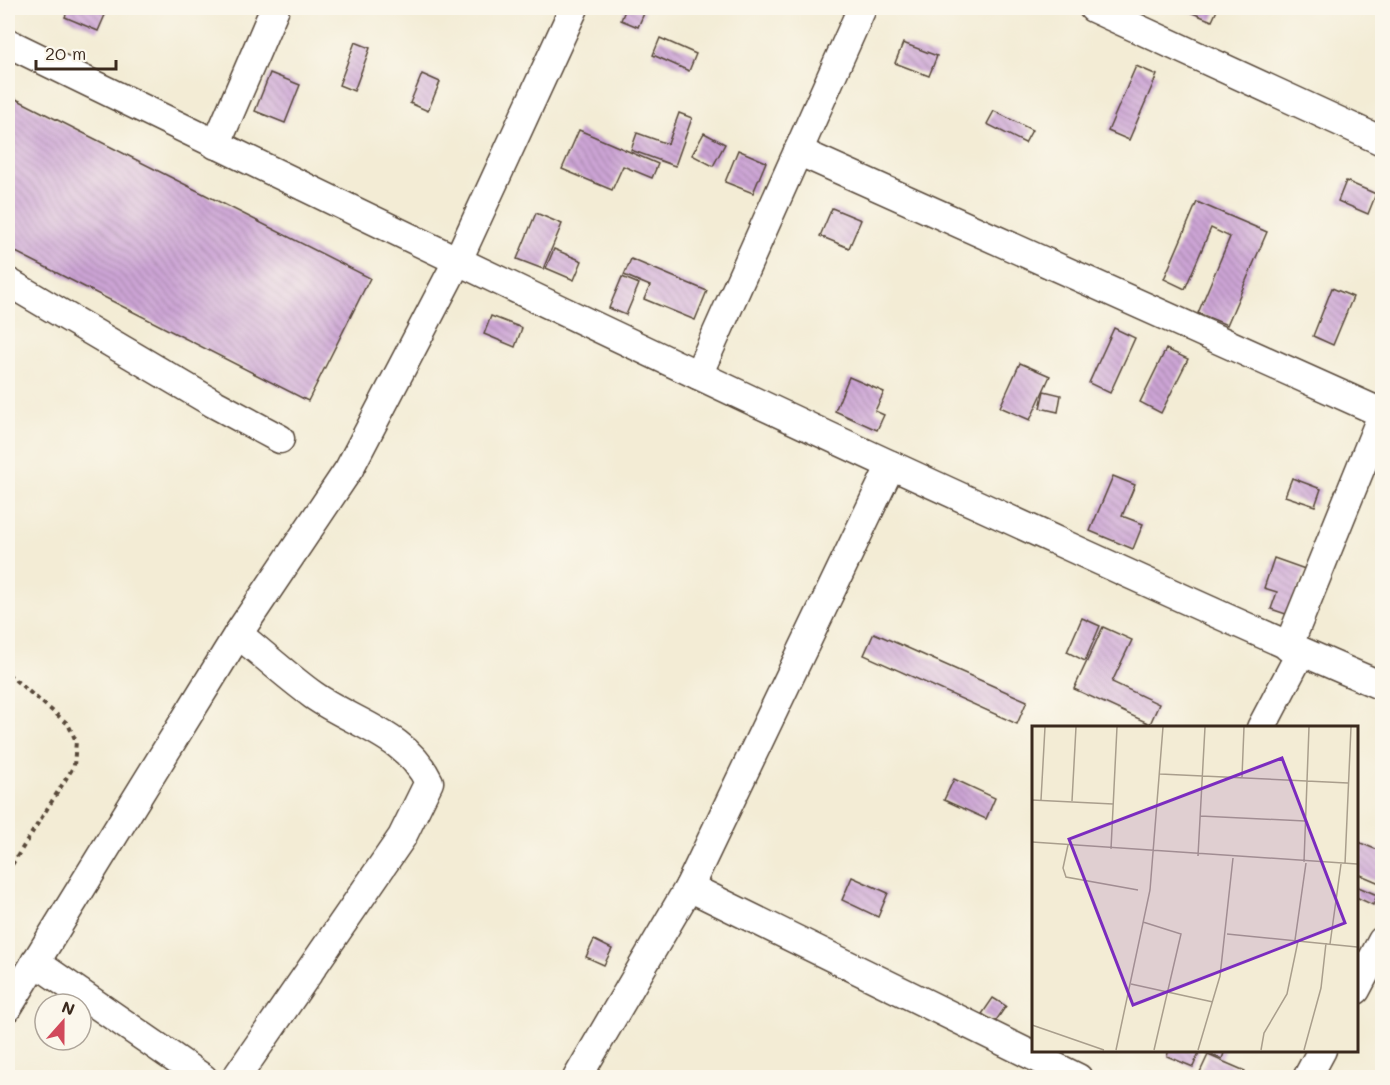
<svg xmlns="http://www.w3.org/2000/svg" width="1390" height="1085" viewBox="0 0 1390 1085" font-family="Mali,sans-serif">
<style>
.building{fill:url(#building-back-hatch)}
.lines{fill:none;stroke-linecap:round;stroke-linejoin:round}
.minor-casing{stroke:#574739;stroke-width:31}
.path{stroke:#574739;stroke-width:4;stroke-dasharray:4.5 4.5;stroke-linecap:butt}
.minor{stroke:#fff;stroke-width:28}
.inset-road{fill:none;stroke:#a99e8c;stroke-width:1.5}
.view{fill:#7b2cbf;fill-opacity:0.15;stroke:#7b2cbf;stroke-width:3}
.inset-edge{fill:none;stroke:#3b2a1e;stroke-width:3}
</style>
<defs>
<pattern id="building-back-hatch" width="6" height="6" patternUnits="userSpaceOnUse" patternTransform="scale(1.5)"><rect width="6" height="6" fill="#cca4d5"/><path d="M-1 5l2 2M0 0l6 6M5-1l2 2" fill="none" stroke="#a786ac"/></pattern>
</defs>
<rect width="100%" height="100%" fill="#fbf7ec"/>
<filter id="ink" filterUnits="userSpaceOnUse"><feTurbulence type="fractalNoise" baseFrequency=".0167" numOctaves="2"/><feDisplacementMap in="SourceGraphic" scale="12" xChannelSelector="R" yChannelSelector="G"/><feConvolveMatrix kernelMatrix="1 2 1 2 8 2 1 2 1" color-interpolation-filters="sRGB"/></filter>
<filter id="wash" filterUnits="userSpaceOnUse"><feTurbulence type="fractalNoise" baseFrequency=".008" numOctaves="4" result="noise"/><feDisplacementMap in="SourceGraphic" scale="24" xChannelSelector="R" yChannelSelector="G"/><feGaussianBlur stdDeviation="1.35" result="paint"/><feColorMatrix in="noise" values="0 0 0 0 0 0 0 0 0 0 0 0 0 0 0 0 0 1.4 0 .05"/><feComposite in="paint" operator="in"/></filter>
<g filter="url(#wash)">
<rect width="100%" height="100%" fill="#f3ecd5"/>
<g id="blocks">
<g class="building">
<path d="M69 8H108L98 31 65 17Z"/>
<path d="M626 8 645 11 638 27 621 20Z"/>
<path d="M1180 8H1218L1212 21Z"/>
<path d="M660 38 696 54 689 71 653 55Z"/>
<path d="M355 42 370 48 354 91 339 85Z"/>
<path d="M903 43 937 56 929 76 895 63Z"/>
<path d="M1136 66 1157 75 1129 140 1108 131Z"/>
<path d="M270 73 300 85 285 123 255 111Z"/>
<path d="M422 74 440 82 428 111 410 103Z"/>
<path d="M8 95 370 278 308 401 8 248Z"/>
<path d="M994 111 1032 130 1025 143 987 124Z"/>
<path d="M679 113 692 118 675 166 631 150 637 133 668 144Z"/>
<path d="M579 130 658 164 652 178 623 166 612 190 562 169Z"/>
<path d="M704 133 725 144 713 166 692 155Z"/>
<path d="M738 150 766 162 753 193 725 182Z"/>
<path d="M1346 181 1376 194 1368 214 1338 201Z"/>
<path d="M1197 202 1267 232 1227 325 1198 313 1230 237 1211 228 1185 289 1164 279Z"/>
<path d="M832 208 861 220 849 248 820 236Z"/>
<path d="M536 213 562 224 543 269 517 259Z"/>
<path d="M554 249 582 261 574 280 546 268Z"/>
<path d="M631 259 707 291 695 320 644 299 650 286 624 275Z"/>
<path d="M622 277 639 284 626 315 609 308Z"/>
<path d="M1332 288 1353 297 1333 345 1313 336Z"/>
<path d="M491 316 522 328 515 347 484 334Z"/>
<path d="M1114 328 1135 338 1110 393 1089 383Z"/>
<path d="M1166 349 1188 359 1161 413 1140 402Z"/>
<path d="M1020 363 1050 376 1030 420 1000 407Z"/>
<path d="M849 377 884 392 875 411 884 415 877 430 835 411Z"/>
<path d="M1044 391 1061 395 1058 412 1040 408Z"/>
<path d="M1113 476 1135 485 1122 516 1143 524 1133 549 1090 531Z"/>
<path d="M1292 478 1321 489 1315 506 1285 496Z"/>
<path d="M1274 558 1305 569 1289 615 1271 609 1277 592 1264 588Z"/>
<path d="M1082 618 1100 626 1085 661 1067 652Z"/>
<path d="M1103 627 1132 640 1112 682 1159 704 1150 724 1074 689Z"/>
<path d="M874 633 1027 701 1017 724 864 655Z"/>
<path d="M954 779 995 798 986 819 944 800Z"/>
<path d="M1356 841 1382 852V884L1356 873Z"/>
<path d="M852 877 888 893 878 917 842 900Z"/>
<path d="M1356 886 1377 895 1373 905 1356 897Z"/>
<path d="M594 940 612 949 604 965 586 957Z"/>
<path d="M993 998 1006 1006 995 1022 982 1014Z"/>
<path d="M1169 1050H1200L1193 1067 1167 1056Z"/>
<path d="M1207 1050H1225L1222 1059 1206 1053Z"/>
<path d="M1208 1055 1245 1071 1243 1078H1214L1200 1072Z"/>
</g>
</g>
</g>
<g filter="url(#ink)">
<use href="#blocks" fill-opacity="0" stroke="#574739" stroke-width="1.5"/>
<g class="lines">
<defs>
<g id="minor">
<path d="M1093 8 1382 141"/>
<path d="M8 43C337 203 666 363 1000 515 1127 573 1254 632 1382 686"/>
<path d="M216 145 275 8"/>
<path d="M798 151 1382 413"/>
<path d="M8 282 213 403 280 439"/>
<path d="M698 375 862 8"/>
<path d="M1288 647 1382 415"/>
<path d="M1261 728 1301 652"/>
<path d="M689 887 1078 1078"/>
<path d="M35 962 203 1078"/>
<path d="M1356 990 1382 941"/>
<path d="M8 1007 238 634 349 469 457 262 574 8"/>
<path d="M236 1078 402 837 429 782C406 734 354 724 313 695 287 676 263 654 238 634"/>
<path d="M577 1078 689 887 891 465"/>
<path d="M1307 1078 1322 1050"/>
</g>
</defs>
<use href="#minor" class="minor-casing"/>
<path class="path" d="M8 674 68 724 76 741 74 766 8 871"/>
<use href="#minor" class="minor"/>
</g>
</g>
<g transform="translate(1032 726)">
<rect width="326" height="326" fill="#f3ecd5"/>
<path class="inset-road" d="M128 48 316 57M210 51 212 1M0 74 81 78M9 74 13 1M40 75 44 1M168 90 273 95M0 116 325 138M36 119 31 142 34 151 106 164M79 123 85 1M166 130 173 1M272 136 277 1M313 138 319 1M111 196 149 208 122 324M195 208 325 221M263 214 274 137M298 218 309 138M99 258 181 276M0 299 72 324M84 324 118 164 131 1M166 324 188 250 201 132M229 324 232 307 255 268 266 215M272 324 289 262 294 217"/>
<path class="view" d="M250 32 313 197 101 279 37 113Z"/>
<rect width="326" height="326" class="inset-edge"/>
</g>
<rect width="1390" height="1085" fill="none" stroke="#fbf7ec" stroke-width="30"/>
<g transform="translate(63 1022) rotate(21)"><circle r="28" fill="#fbf7ec" stroke="#aea59a" stroke-width="1.5"/>
<path d="M0-4.5L10 22L0 15L-10 22Z" fill="#d1495b"/>
<text y="-9" font-size="16" font-weight="bold" text-anchor="middle" fill="#3b2a1e">N</text>
</g>
<path d="M36 60v9h80v-9" fill="none" stroke="#3b2a1e" stroke-width="3"/>
<text x="45" y="60" font-size="18" fill="#3b2a1e" stroke="#fbf7ec" stroke-width="4.5" paint-order="stroke">20 m</text>
</svg>
